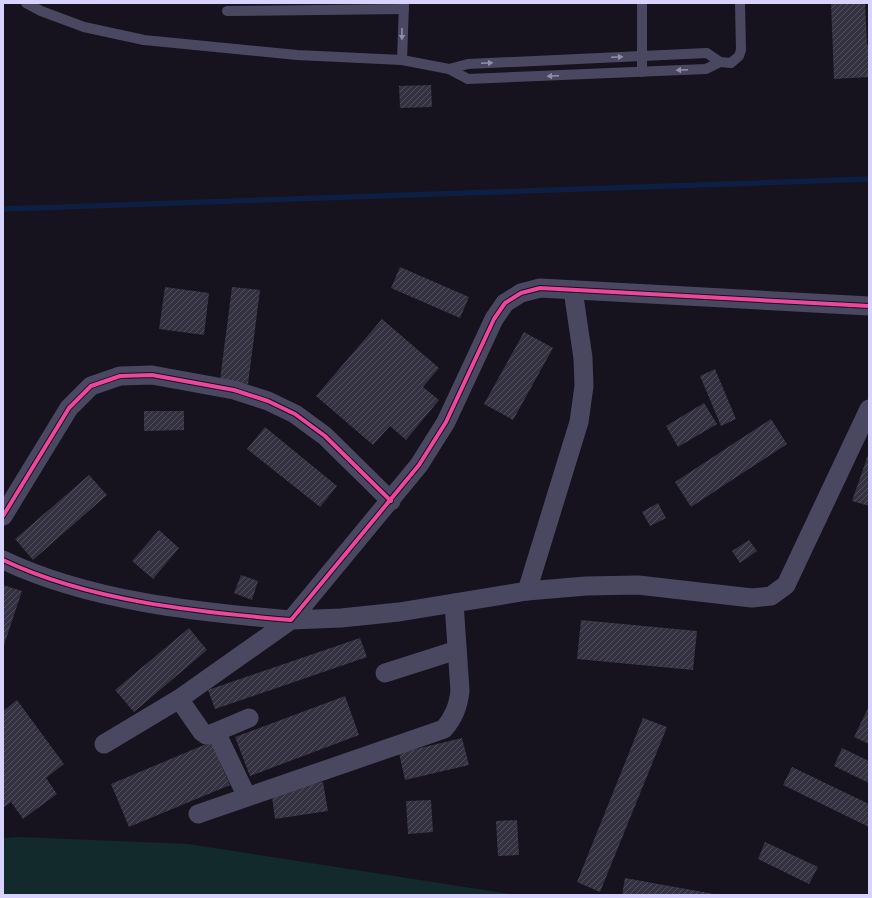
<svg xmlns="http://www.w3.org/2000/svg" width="872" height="898" viewBox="0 0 872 898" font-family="Manrope,sans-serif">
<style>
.green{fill:#122a2c}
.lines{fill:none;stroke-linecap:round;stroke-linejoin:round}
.stream{stroke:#0d1f42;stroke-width:5.5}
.building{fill:url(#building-hatch)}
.lane{stroke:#4a4860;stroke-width:10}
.street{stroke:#4a4860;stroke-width:19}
.cycleway-casing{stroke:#130e24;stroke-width:6}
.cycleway{stroke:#ed469a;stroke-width:4}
.oneway{fill:#918db0}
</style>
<defs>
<pattern id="building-hatch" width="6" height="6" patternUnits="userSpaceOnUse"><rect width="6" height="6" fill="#343141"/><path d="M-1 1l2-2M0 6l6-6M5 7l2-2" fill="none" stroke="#514e5e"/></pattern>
</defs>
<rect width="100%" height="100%" fill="#16131f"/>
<path class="green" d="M20 837 188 844 517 895H3V838Z"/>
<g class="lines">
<path class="stream" d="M3 209 869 179"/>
</g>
<g class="building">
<path d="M831 3H865L867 45H869V77L834 79Z"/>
<path d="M431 85 432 107 400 108 399 86Z"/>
<path d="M400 267 469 297 460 318 391 288Z"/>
<path d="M165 287 209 293 204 335 159 329Z"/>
<path d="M232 287 260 290 248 384 220 380Z"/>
<path d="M382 319 439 368 423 387 439 400 406 440 390 426 373 445 316 396Z"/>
<path d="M524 332 553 348 513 420 484 404Z"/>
<path d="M715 369 736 419 721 426 700 376Z"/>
<path d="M704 403 717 424 678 447 666 426Z"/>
<path d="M144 411H184V430L144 431Z"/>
<path d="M771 419 787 444 691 507 675 482Z"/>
<path d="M265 427 337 486 320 507 247 449Z"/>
<path d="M869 452V506L852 501Z"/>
<path d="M89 475 107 495 33 560 15 539Z"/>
<path d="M658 503 666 518 650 526 642 512Z"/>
<path d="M159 530 179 548 153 579 132 561Z"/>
<path d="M749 540 757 551 740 563 732 551Z"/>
<path d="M241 575 258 581 252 600 234 593Z"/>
<path d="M3 585 22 591 3 648Z"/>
<path d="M581 620 697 631 693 670 577 659Z"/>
<path d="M189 628 207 650 134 712 115 690Z"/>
<path d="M360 638 367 657 215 709 208 690Z"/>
<path d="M345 696 359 735 250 776 235 737Z"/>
<path d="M17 700 64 764 46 778 57 794 23 819 11 802 3 808V711Z"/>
<path d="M869 706V744L854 737Z"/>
<path d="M643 718 667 727 600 892 577 882Z"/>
<path d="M462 738 469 765 405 780 399 753Z"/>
<path d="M211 742 230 785 129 827 111 784Z"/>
<path d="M842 748 869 761V783L834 766Z"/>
<path d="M792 767 869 804V827L783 785Z"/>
<path d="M323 782 328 811 275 819 271 790Z"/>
<path d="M431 800 433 832 408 834 406 801Z"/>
<path d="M517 820 519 855 498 856 496 821Z"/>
<path d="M765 842 818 867 809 884 758 859Z"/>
<path d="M625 878 714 894 713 895H622Z"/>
</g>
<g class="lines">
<g class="lane">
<path d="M26 3 41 11 84 27 144 40 297 55 402 60 449 69 468 79 706 69 720 62"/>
<path d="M227 11 404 9"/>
<path d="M402 60 404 4"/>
<path d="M449 69 468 64 707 53 720 62 731 63 739 56 741 50 740 3"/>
<path d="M642 72V3"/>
</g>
<g class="street">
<path d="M3 516 69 408 91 386 120 376 152 375 234 390 268 401 295 414 325 436 391 501"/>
<path d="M3 560C89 601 196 612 291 620L419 465 446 422 494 319 505 303 521 293 540 288 869 306"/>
<path d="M527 591 586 586 638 585 752 598 771 596 786 585 869 409"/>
<path d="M385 673 457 650"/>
<path d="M179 699 202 732 206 735 216 732 247 797"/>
<path d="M216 732 249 718"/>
<path d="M104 744 179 699 291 620 341 618 399 612 527 591 579 422 584 386 583 358 573 290"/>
<path d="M198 814 444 729C454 717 458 707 460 691L454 603"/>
</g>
<defs>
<g id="cycleway">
<path d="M3 516 69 408 91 386 120 376 152 375 234 390 268 401 295 414 325 436 391 501"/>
<path d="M3 560C89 601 196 612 291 620L419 465 446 422 494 319 505 303 521 293 540 288 869 306"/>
</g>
</defs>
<use href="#cycleway" class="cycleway-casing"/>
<use href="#cycleway" class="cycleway"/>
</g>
<defs><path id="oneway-solid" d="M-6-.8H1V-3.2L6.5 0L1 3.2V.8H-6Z"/></defs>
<g class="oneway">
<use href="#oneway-solid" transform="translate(402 34) rotate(90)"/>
<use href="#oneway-solid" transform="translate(617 57) rotate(-3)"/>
<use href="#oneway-solid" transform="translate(487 63) rotate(-3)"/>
<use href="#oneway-solid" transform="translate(682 70) rotate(177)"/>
<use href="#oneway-solid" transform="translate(553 76) rotate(178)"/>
</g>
<rect width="872" height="898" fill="none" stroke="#d8d2ff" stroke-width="8"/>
</svg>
